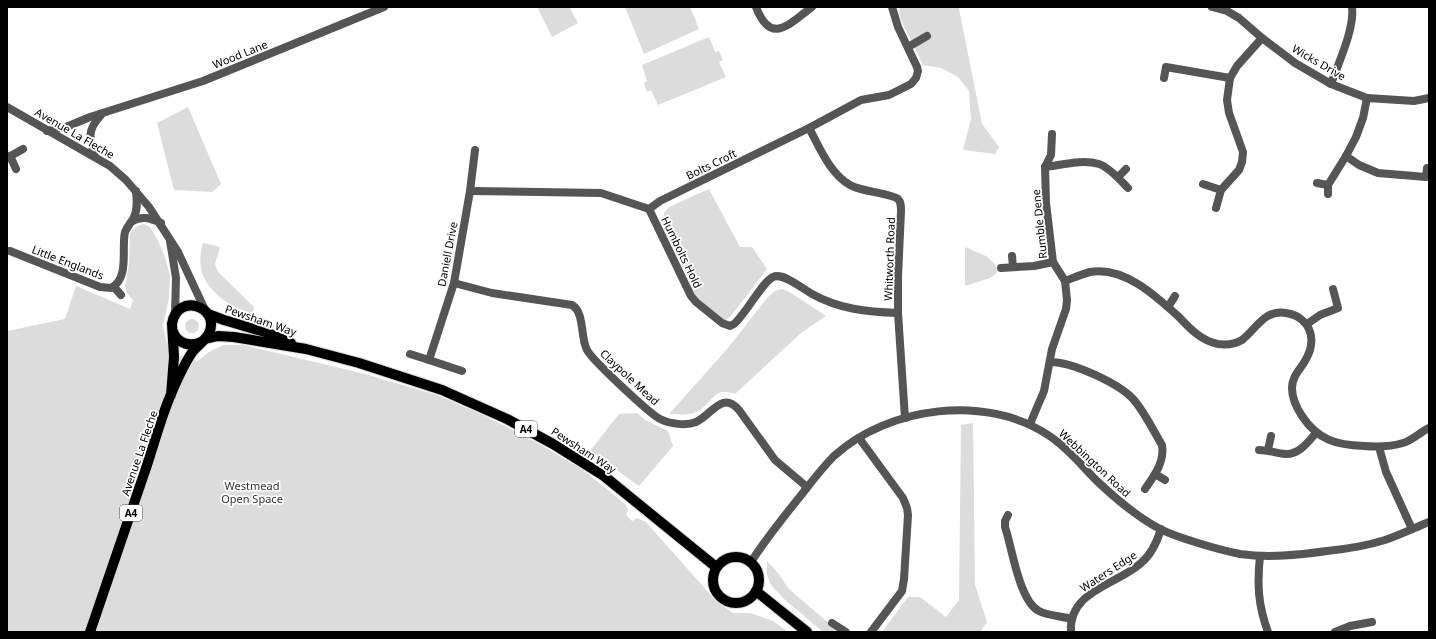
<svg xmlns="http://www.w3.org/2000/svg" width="1436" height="639" viewBox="0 0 1436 639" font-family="'Noto Sans',sans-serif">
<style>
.green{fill:#dcdcdc}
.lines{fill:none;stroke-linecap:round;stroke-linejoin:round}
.primary-casing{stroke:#dbdbdb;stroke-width:12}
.minor{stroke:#555;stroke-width:8}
.tertiary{stroke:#555;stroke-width:8}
.primary{stroke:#000;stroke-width:10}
.labels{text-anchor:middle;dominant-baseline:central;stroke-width:3.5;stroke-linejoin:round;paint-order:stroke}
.shield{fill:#fff;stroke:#4c4c4c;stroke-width:1}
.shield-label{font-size:10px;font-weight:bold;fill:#000}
.street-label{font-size:11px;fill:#000;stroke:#fff}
.park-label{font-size:11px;fill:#333;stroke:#fff}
</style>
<rect width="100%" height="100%" fill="#fff"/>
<g class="green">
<path d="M537 7H569L578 23 552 37Z"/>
<path d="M625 7H690L699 29 644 54Z"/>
<path d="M899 7H959V9L982 124 999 147 995 154 963 150 971 119 969 91 958 77 949 72 941 68 923 65 900 18Z"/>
<path d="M709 37 715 52 719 51 723 60 719 62 726 77 658 105 651 90 647 92 644 83 647 81 642 65Z"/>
<path d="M188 107 221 184 212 192 174 190 157 123Z"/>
<path d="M709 189 740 247H752L767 269 731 316 726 320H722L705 306 695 295 679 257 664 229 663 222 664 213 669 207Z"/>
<path d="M144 224 150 227 158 241 165 257 170 276 169 298 163 326 169 353 198 361 209 352 223 345H244L361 373 437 395 483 415 536 442 583 470 624 503 628 509 626 515 632 521 637 518 646 522 716 601 733 613H750L773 621 788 632H7V331L65 319 76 286 130 309 133 300 127 293 125 287 129 263 130 233 137 226Z"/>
<path d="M203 243 220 247 215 264 218 272 254 307 253 313C233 310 204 290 201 268 199 260 201 251 203 243Z"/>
<path d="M965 247 986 256 996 265 997 273 990 278 965 286Z"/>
<path d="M781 289 788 291 826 316 801 333 735 394C712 386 715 402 698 411 690 416 678 414 669 414L728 348 768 297 775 291Z"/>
<circle cx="192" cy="326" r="7"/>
<path d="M637 413 645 420 668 431 673 446 639 486 590 451 619 414Z"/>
<path d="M973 423 975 585 987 622 980 632H882L908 597H920L946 617 959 600 961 425Z"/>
<path d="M767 561 778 573 789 589 839 632H823L784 599 771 585 767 575Z"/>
</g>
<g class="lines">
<defs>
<g id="primary">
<path d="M208 314 224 320 268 333 291 343"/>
<path d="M173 332C178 344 190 347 201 342"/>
<path d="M205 339 218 336 234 337 306 349 359 363 442 390 507 419 553 444 604 476 716 567"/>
<circle cx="736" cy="580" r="23"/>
<path d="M756 591 807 632"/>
<path d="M90 632C108 579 126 527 144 474 153 448 160 420 171 394 177 380 184 364 193 351 198 345 206 340 209 333 221 307 177 291 172 324L174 357 171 395"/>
</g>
</defs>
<use href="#primary" class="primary-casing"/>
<g class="minor">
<path d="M756 7C771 46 789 24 812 7"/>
<path d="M1212 7 1227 11 1239 18 1262 38 1295 63 1331 84 1367 98 1414 101 1429 98"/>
<path d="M908 47 927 36"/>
<path d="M1164 78 1166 67 1230 78 1237 66 1262 38"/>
<path d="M1331 84C1338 64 1355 28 1352 7"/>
<path d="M809 128C820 148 830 174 850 185 862 192 890 193 898 199 901 202 901 206 901 211L898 277V313L905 418"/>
<path d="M47 131 66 127 90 117 203 81 384 7"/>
<path d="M10 156 16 169"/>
<path d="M1346 156 1359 165 1378 173 1426 177 1427 168"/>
<path d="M95 157C89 138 87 130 101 115"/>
<path d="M7 158 23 149"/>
<path d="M1045 167C1062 165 1082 159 1099 164 1109 167 1121 181 1128 188"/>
<path d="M1118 177 1126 169"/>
<path d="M1317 183 1328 185"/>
<path d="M1203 184 1221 190"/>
<path d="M470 191 601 193 649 209 660 201 809 128 861 100 889 95 911 84 916 78 918 71 917 67 898 27 892 7"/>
<path d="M1328 194V185L1346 156 1356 137 1363 118 1367 98"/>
<path d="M1216 208 1221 190 1239 170 1242 162 1243 152 1229 113 1227 100 1230 78"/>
<path d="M649 209 691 296 696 302 722 323 730 326 734 324C746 314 762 282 773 277 783 272 803 289 812 294 839 309 867 312 898 313"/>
<path d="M131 222C142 215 150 218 161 223"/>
<path d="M10 251 100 287 111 288C130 278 121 249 125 232 127 227 130 224 133 219 138 211 137 200 136 191"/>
<path d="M1012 256 1013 267"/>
<path d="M1001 268 1034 266 1053 262"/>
<path d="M1065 281C1073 278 1082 274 1090 272 1124 266 1156 296 1179 317 1190 329 1202 341 1218 344 1226 345 1235 344 1242 340 1256 329 1265 309 1286 313 1292 314 1298 316 1302 320 1315 331 1313 348 1305 361 1300 370 1292 376 1292 388 1292 398 1296 407 1302 416 1318 440 1336 445 1364 446 1377 447 1390 447 1403 443 1413 440 1420 432 1429 428"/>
<path d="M454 283 492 293 572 305C585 313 580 337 587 350 592 360 650 414 660 419 670 424 686 426 696 422 712 415 722 390 739 410L775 460 807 487"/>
<path d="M114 287 121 295"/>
<path d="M1168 307 1175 296"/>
<path d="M1307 324 1320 315 1338 308 1333 289"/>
<path d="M410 354 429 360"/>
<path d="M1050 362C1072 362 1119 383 1134 400 1145 413 1153 430 1162 445 1165 462 1154 476 1145 489"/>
<path d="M462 371 429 360 454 283 470 191 475 150"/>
<path d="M1030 424 1044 391 1052 349 1066 309 1067 300 1065 281 1053 262 1046 203 1045 167 1051 155 1052 134"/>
<path d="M859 438 903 498 907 508 908 515 904 579 902 591 871 632"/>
<path d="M1379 447 1386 472 1412 529"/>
<path d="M1259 450C1268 450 1276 453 1285 454 1299 455 1308 442 1316 433"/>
<path d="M1268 450 1271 436"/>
<path d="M1155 474 1165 480"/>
<path d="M1008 515 1005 521V527C1012 547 1019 601 1039 611 1049 616 1061 616 1072 619"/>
<path d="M1260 556C1257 584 1258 605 1268 632"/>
<path d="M751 562C765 540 782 519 798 499 810 484 821 469 834 456 889 406 986 394 1048 435 1067 447 1081 465 1097 481 1116 499 1137 517 1160 529 1172 535 1185 539 1198 543 1211 547 1225 551 1240 554 1269 558 1298 555 1327 551 1346 549 1366 546 1385 540 1400 535 1414 528 1429 522"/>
<path d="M832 623 846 632"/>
<path d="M1071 632C1068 591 1117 585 1141 563 1152 554 1157 542 1161 529"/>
<path d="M1335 632 1350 626 1372 622"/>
</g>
<g class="tertiary">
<path d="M7 107 110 166 126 180 149 207 178 252 205 310"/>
<path d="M170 241 176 278 175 314"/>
</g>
<use href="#primary" class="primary"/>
</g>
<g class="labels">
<g class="shield">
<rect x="515" y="421" width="22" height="16" rx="3"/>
<rect x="120" y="505" width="22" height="16" rx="3"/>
</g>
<g class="shield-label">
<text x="526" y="429">A4</text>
<text x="131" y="513">A4</text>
</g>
<g class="street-label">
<text transform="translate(240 54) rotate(-22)">Wood Lane</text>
<text transform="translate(1319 62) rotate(30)">Wicks Drive</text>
<text transform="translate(75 133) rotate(30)">Avenue La Fleche</text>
<text transform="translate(711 164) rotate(-26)">Bolts Croft</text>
<text transform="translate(1039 224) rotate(-96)">Rumble Dene</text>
<text transform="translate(682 252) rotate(64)">Humbolts Hold</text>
<text transform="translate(447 254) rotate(-79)">Daniell Drive</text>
<text transform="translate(889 259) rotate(-88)">Whitworth Road</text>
<text transform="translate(68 262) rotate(21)">Little Englands</text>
<text transform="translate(261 320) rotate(19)">Pewsham Way</text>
<text transform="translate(630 377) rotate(43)">Claypole Mead</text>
<text transform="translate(584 450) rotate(33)">Pewsham Way</text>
<text transform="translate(139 453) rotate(-71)">Avenue La Fleche</text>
<text transform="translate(1095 463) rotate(43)">Webbington Road</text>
<text transform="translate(1108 571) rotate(-33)">Waters Edge</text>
</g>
<g class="park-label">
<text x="252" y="485">Westmead<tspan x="252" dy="13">Open Space</tspan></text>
</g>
</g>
<rect width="1436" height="639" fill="none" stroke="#000000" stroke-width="16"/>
</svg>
